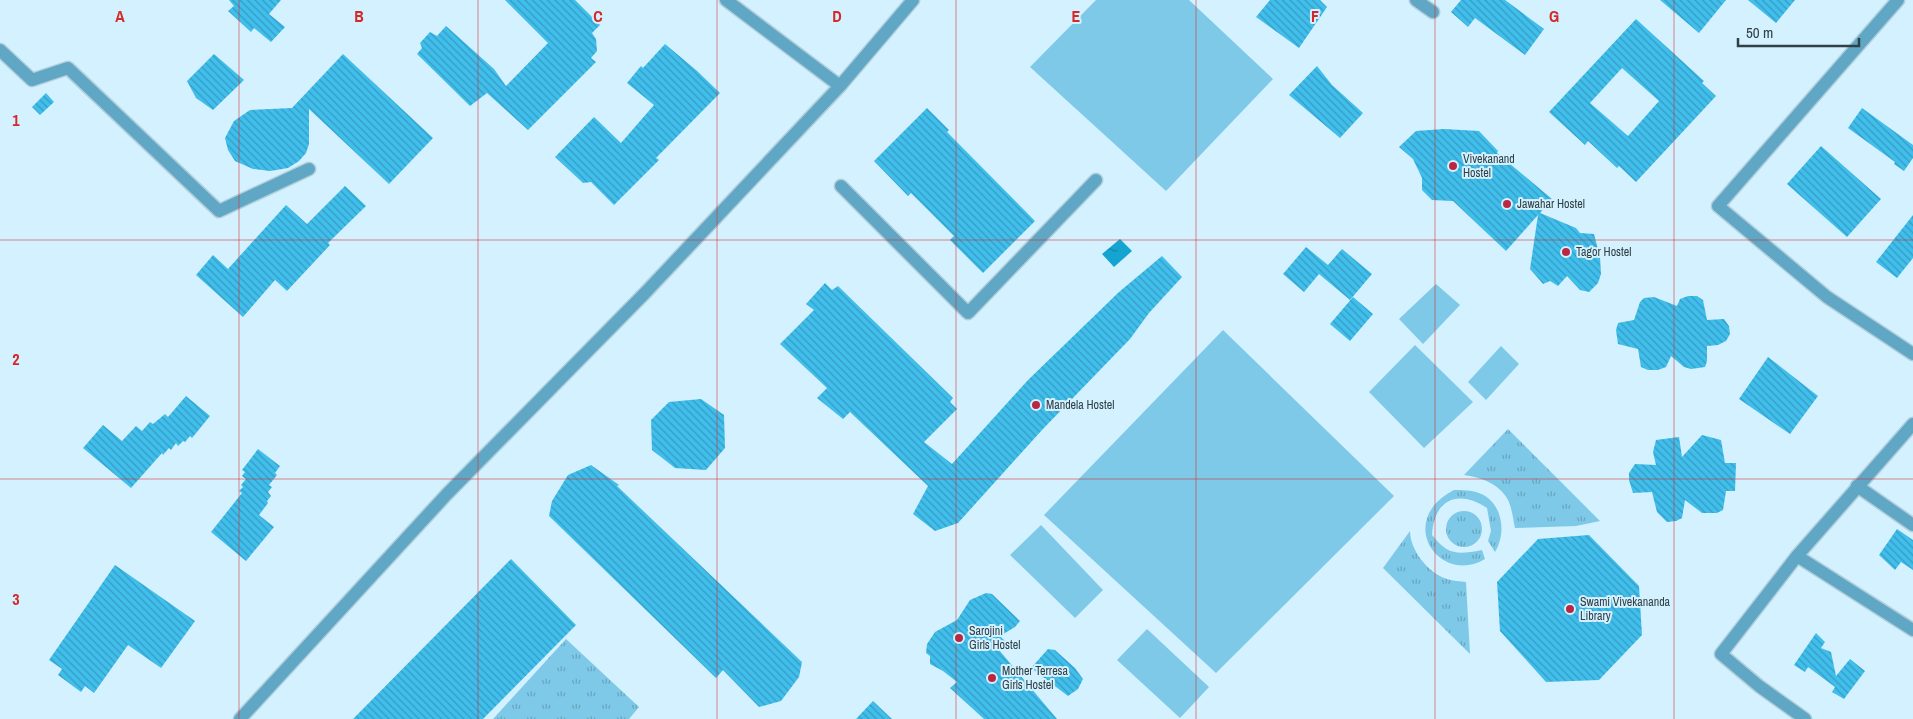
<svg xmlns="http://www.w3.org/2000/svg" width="1913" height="719" viewBox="0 0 1913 719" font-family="'Archivo Narrow',sans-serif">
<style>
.grass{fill:url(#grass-tufts)}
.park{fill:#7ec9e8}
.water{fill:url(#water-ripples)}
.building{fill:url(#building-back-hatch);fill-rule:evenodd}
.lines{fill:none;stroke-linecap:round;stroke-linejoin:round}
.minor-casing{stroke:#b2ceda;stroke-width:15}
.minor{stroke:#60a7c5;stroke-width:12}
.grid{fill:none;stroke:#d62828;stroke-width:1;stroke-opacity:0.55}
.poi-dot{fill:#b92742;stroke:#d3f1ff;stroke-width:2}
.labels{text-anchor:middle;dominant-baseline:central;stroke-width:4;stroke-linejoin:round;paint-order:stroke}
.poi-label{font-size:12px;fill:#304046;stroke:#d3f1ff;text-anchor:start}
.grid-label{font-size:16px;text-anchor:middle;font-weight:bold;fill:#d62828;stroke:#d3f1ff;stroke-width:4;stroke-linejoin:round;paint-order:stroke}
</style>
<defs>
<pattern id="grass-tufts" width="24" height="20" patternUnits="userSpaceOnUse" patternTransform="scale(1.25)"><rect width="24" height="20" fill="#7ec9e8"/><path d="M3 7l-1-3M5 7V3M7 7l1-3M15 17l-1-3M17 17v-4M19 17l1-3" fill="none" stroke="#68a5be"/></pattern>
<pattern id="water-ripples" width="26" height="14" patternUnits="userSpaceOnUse" patternTransform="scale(1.25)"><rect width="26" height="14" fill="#13a4d0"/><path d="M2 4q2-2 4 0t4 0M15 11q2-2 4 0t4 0" fill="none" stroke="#1287ab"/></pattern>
<pattern id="building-back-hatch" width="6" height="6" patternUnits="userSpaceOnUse" patternTransform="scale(1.25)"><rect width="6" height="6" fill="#40beec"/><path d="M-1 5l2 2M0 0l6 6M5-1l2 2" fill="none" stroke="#369cc1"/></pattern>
</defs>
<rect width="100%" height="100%" fill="#d3f1ff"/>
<g class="grass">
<path d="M1508 429 1600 521 1576 526 1515 528C1513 519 1512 508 1508 500 1500 484 1480 477 1464 475Z"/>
<path d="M1454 490C1466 490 1478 490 1488 498 1504 511 1505 536 1495 552L1488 541 1491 531 1487 508C1458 489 1434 499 1432 535 1448 555 1457 555 1482 550L1485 559C1440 586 1394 521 1454 490Z"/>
<circle cx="1464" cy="529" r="18"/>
<path d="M1410 531C1410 550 1428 573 1447 579 1453 581 1460 581 1466 582L1470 654 1383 568Z"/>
<path d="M566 639 639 707 629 719H493Z"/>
</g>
<g class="park">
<path d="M1096 0H1189L1273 79 1166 191 1030 67Z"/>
<path d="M1436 284 1460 305 1423 344 1399 319Z"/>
<path d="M1223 330 1394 496 1216 673 1044 515Z"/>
<path d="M1415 345 1473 402 1424 448 1369 392Z"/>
<path d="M1501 346 1519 364 1486 400 1468 382Z"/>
<path d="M1041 525 1103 590 1075 618 1010 555Z"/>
<path d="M1147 629 1209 687 1180 718 1117 660Z"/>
</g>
<path class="water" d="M1120 239 1132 251 1114 267 1102 254Z"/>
<g class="building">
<path d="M229 0H281L269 14 285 27 271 42 254 28 251 32 228 11 234 6Z"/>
<path d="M505 0H575L600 25 592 33 596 39 597 51 591 58 596 62 528 130 487 93 470 106 417 54 422 48 420 43 430 32 437 36 446 26 494 69 506 86 548 43Z"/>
<path d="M1270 0H1320L1327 7 1299 48 1256 17Z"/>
<path d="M1461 0H1505L1544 29 1525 55 1475 18 1468 27 1451 12Z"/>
<path d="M1660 0H1726L1699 33Z"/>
<path d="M1748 0H1795L1776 23Z"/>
<path d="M1636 19 1704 81 1702 83 1716 96 1636 182 1619 166 1617 168 1588 141 1585 145 1549 112ZM1622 68 1659 101 1628 136 1590 103Z"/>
<path d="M665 44 696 70 720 93 656 158 659 160 614 205 591 182 583 183 555 157 594 117 621 143 654 105 627 83 641 66 643 68Z"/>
<path d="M214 54 244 80 213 110 196 98 187 81Z"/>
<path d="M343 54 433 138 389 184 309 109V144L306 153 299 161 288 168 270 171 253 169 235 161 228 150 225 138 234 121 250 110 292 108Z"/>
<path d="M1317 66 1332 85 1363 113 1340 138 1289 95Z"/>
<path d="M46 93 54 102 40 115 32 107Z"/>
<path d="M927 108 949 130 947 132 1035 221 983 273 950 240 954 236 911 193 908 196 874 161Z"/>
<path d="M1862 108 1913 145V158L1904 171 1894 164 1895 162 1848 128Z"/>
<path d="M1444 129 1479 131 1498 151 1497 153 1552 199 1540 213 1576 228 1580 233 1594 234 1600 257 1601 274 1598 283 1589 292 1580 290 1567 276 1558 286 1550 281 1543 284 1530 269 1538 215 1506 251 1453 201 1432 200 1422 190V178L1413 159 1399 147 1416 131Z"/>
<path d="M1821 146 1881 199 1847 237 1787 184Z"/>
<path d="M345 186 366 206 328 243 330 245 287 291 275 280 243 317 196 275 213 255 228 269 286 205 307 224Z"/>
<path d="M1913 215V258L1897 278 1876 262Z"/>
<path d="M1306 247 1328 265 1342 249 1372 274 1350 300 1319 274 1304 292 1283 274Z"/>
<path d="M1162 256 1182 277 1149 313 1130 339 1042 430 958 523 935 531 913 514 928 486 850 412 843 419 817 398 827 388 780 344 814 310 806 304 825 283 832 290 838 286 953 398 950 402 957 409 924 442 952 464 1028 380 1119 292Z"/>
<path d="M1688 296H1697L1703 300 1707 320 1724 319 1729 326 1730 334 1726 341 1718 345 1707 346V361L1705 367 1691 369 1684 367 1671 356 1666 367 1658 370H1648L1641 367 1638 349 1618 344 1616 330 1618 323 1634 320 1640 302 1644 298 1654 297 1677 306 1680 299Z"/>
<path d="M1353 297 1373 314 1350 341 1330 324Z"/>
<path d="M1768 357 1818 396 1790 434 1739 399Z"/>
<path d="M186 396 210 416 192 438 190 436 185 442 183 441 178 446 176 443 171 450 169 448 163 455 162 453 131 488 83 448 103 425 122 441 136 426 142 431 150 422 153 424 165 414 168 417Z"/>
<path d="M701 399 724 415 725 448 706 470 675 468 652 450 651 420 669 402Z"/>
<path d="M1702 435 1721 440 1725 463H1736L1735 491H1726L1723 510 1717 513H1702L1685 500 1682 518 1676 521 1667 522 1657 512 1652 492 1633 493 1629 480V473L1635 464 1656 465 1653 452 1656 440 1679 437 1682 457Z"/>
<path d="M258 449 280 466 275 473 277 475 269 485 272 487 268 492 271 496 267 501 268 503 259 515 274 527 246 561 211 532 242 493 239 491 243 487 241 485 246 479 242 476 245 472 242 470Z"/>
<path d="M591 465 619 485 617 486 802 662 799 677 781 701 759 707 723 670 716 678 549 516 552 501 568 475Z"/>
<path d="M1897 529 1913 540V570L1901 562 1895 570 1879 555Z"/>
<path d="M1589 535 1639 586 1642 635 1599 680 1546 682 1500 631 1497 582 1538 539Z"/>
<path d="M511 559 576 625 483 719H353Z"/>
<path d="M115 565 195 621 161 668 128 645 94 693 85 686 81 692 58 675 62 669 49 660Z"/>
<path d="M986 593 992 594 1020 621 1015 627 1000 636 1006 642 999 650 1057 719H984L950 688 957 682 943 671 930 664V656L926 653 927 644 935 632 957 620 970 600Z"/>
<path d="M1816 633 1825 642 1821 648 1831 652 1836 676 1850 659 1865 671 1844 699 1832 692 1835 687 1808 667 1805 672 1794 665Z"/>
<path d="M1048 649 1055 650 1075 668 1083 679 1078 689 1068 696 1031 668Z"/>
<path d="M873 701 892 719H856Z"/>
</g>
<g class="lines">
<defs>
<g id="minor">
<path d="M726 0 840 86"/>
<path d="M1416 0 1433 12"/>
<path d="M1898 0 1718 206 1827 297 1913 354"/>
<path d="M0 50 32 80 68 68 219 211 309 169"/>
<path d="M841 186 968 313 1096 180"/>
<path d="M1857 486 1913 525"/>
<path d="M1797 556 1913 630"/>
<path d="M240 719 447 494 645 293 840 86 913 0"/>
<path d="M1805 719 1759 686 1721 654 1797 556 1913 424"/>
</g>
</defs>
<use href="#minor" class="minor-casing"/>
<use href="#minor" class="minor"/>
</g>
<path class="grid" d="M239 0V719M478 0V719M717 0V719M956 0V719M1196 0V719M1435 0V719M1674 0V719M0 240H1913M0 479H1913"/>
<g class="poi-dot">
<circle cx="1453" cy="166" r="5"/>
<circle cx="1507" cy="204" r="5"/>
<circle cx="1566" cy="252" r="5"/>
<circle cx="1036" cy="405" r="5"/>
<circle cx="1570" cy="609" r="5"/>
<circle cx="959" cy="638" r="5"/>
<circle cx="992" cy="678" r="5"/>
</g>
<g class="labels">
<g class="poi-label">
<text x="1463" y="159">Vivekanand<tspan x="1463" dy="14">Hostel</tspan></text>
<text x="1517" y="204">Jawahar Hostel</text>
<text x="1576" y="252">Tagor Hostel</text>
<text x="1046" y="405">Mandela Hostel</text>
<text x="1580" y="602">Swami Vivekananda<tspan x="1580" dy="14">Library</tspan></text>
<text x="969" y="631">Sarojini<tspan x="969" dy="14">Girls Hostel</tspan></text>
<text x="1002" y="671">Mother Terresa<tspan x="1002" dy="14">Girls Hostel</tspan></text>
</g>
</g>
<g class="grid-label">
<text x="120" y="22">A</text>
<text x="359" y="22">B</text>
<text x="598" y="22">C</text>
<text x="837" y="22">D</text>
<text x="1076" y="22">E</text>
<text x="1315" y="22">F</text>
<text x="1554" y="22">G</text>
<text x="16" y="126">1</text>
<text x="16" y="365">2</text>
<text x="16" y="605">3</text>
</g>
<path d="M1738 38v8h121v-8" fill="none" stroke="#304046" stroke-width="2.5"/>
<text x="1746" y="38" font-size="15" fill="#304046" stroke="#d3f1ff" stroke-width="4" paint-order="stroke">50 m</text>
</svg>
